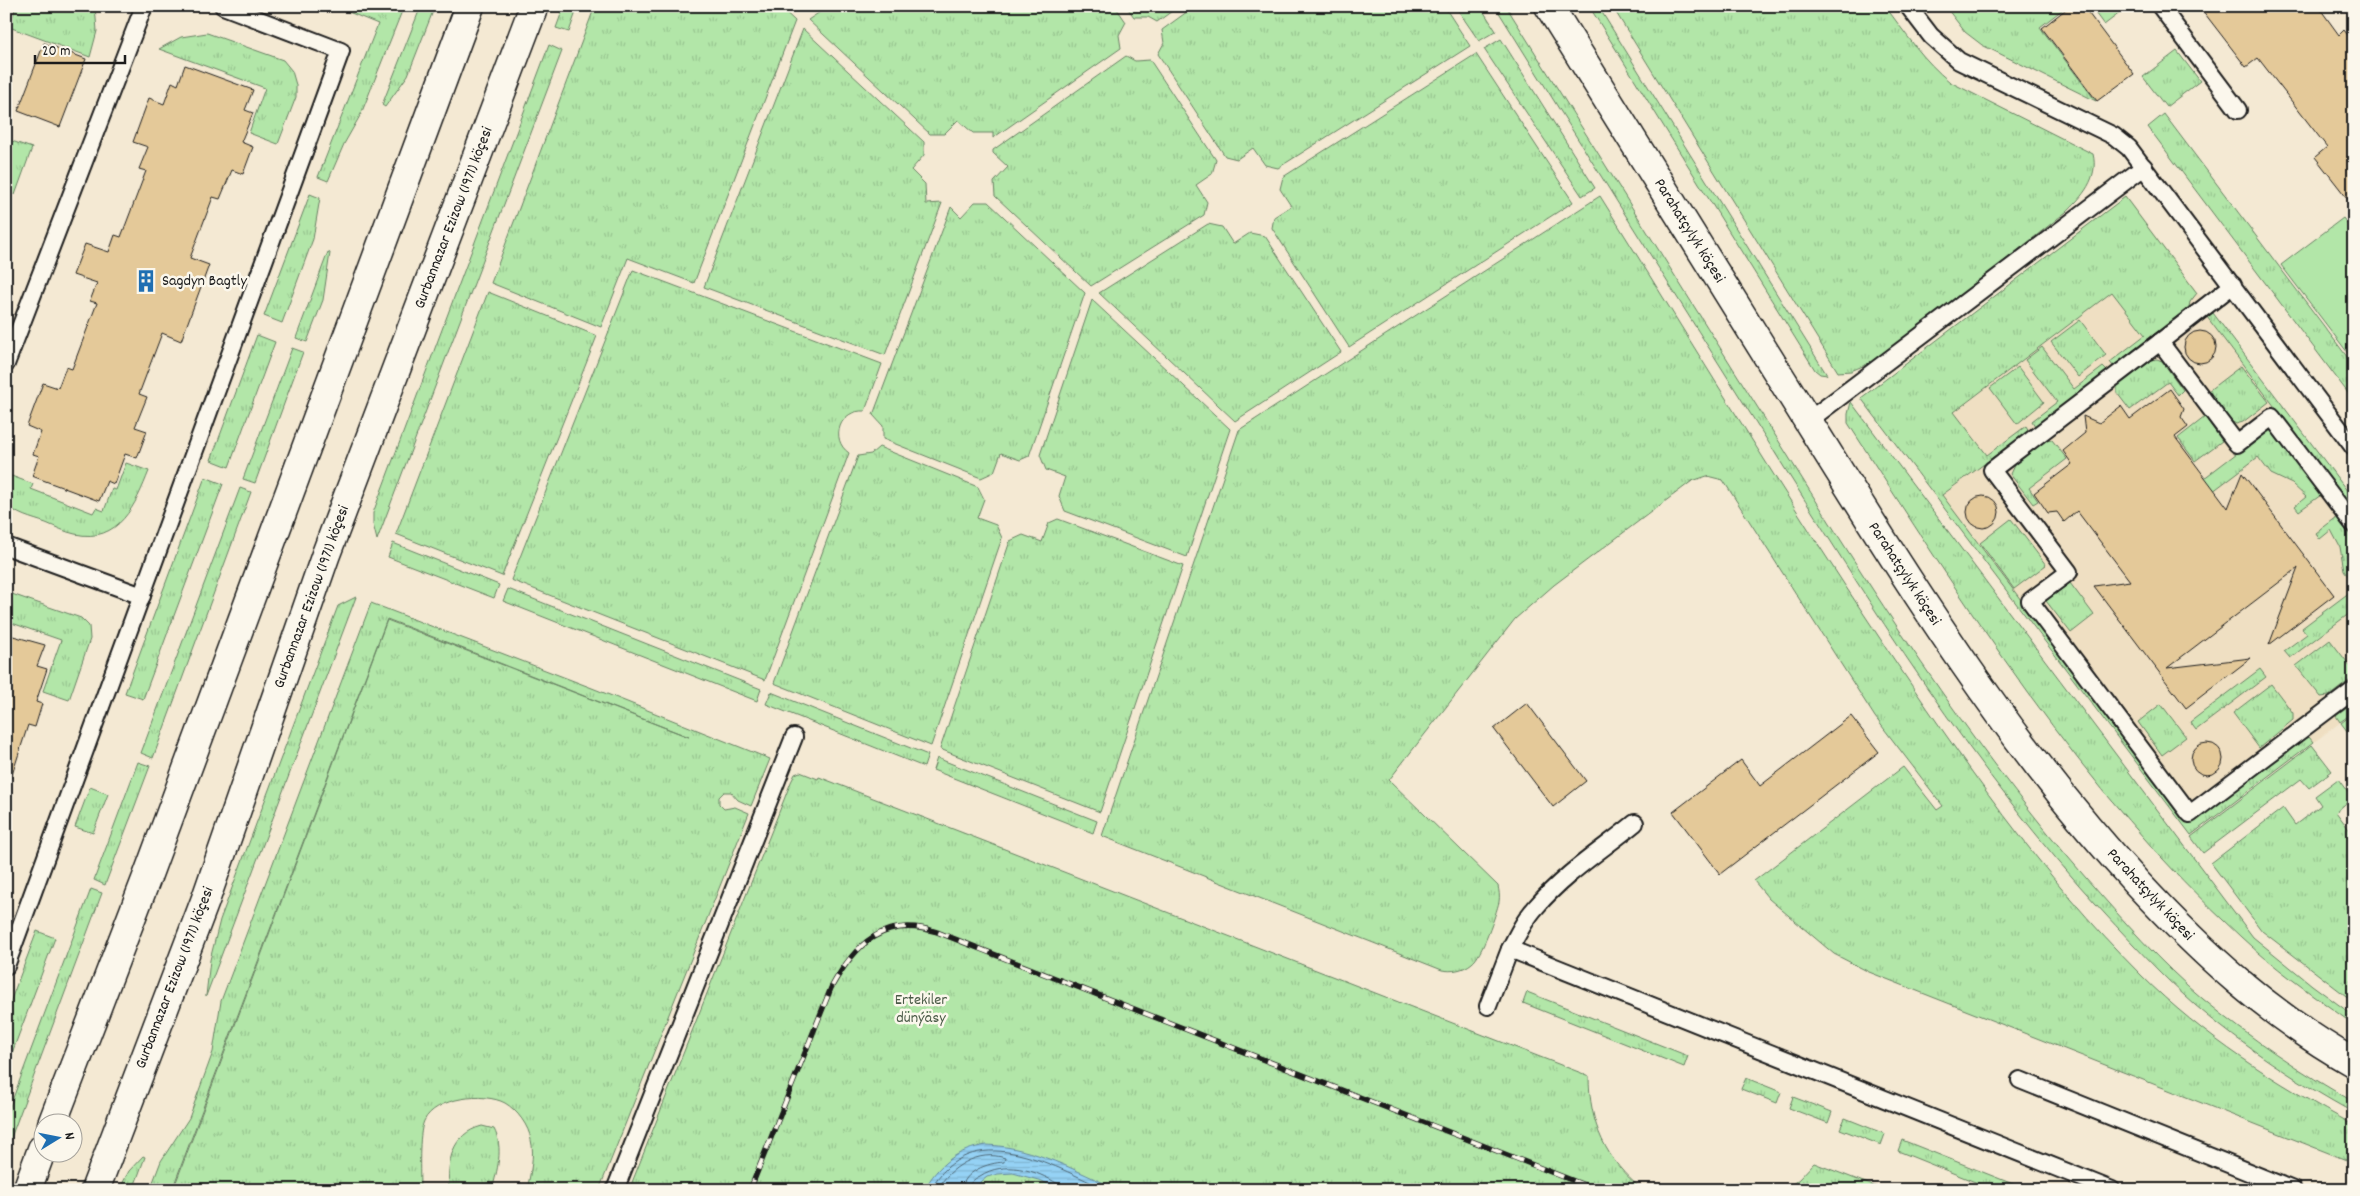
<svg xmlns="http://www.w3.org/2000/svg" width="2360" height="1196" viewBox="0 0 2360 1196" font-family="Dekko,sans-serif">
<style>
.built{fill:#efdfc2}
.grass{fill:url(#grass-tufts);stroke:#678162}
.garden{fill:#b2e6a8;stroke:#678162}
.water{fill:url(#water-rules);stroke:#65899e}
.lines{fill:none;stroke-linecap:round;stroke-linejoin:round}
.shore{stroke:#4c6573;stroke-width:1}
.building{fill:#e4c999;stroke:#1c1c1c}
.service-casing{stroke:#1c1c1c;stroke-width:20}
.tertiary-casing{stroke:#1c1c1c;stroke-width:31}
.service{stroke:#fbf7ec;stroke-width:16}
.tertiary{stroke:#fbf7ec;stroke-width:28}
.rail-casing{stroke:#1c1c1c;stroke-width:5.5}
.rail{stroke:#fbf7ec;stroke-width:4;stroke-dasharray:11;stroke-linecap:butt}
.labels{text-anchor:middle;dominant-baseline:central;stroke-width:5;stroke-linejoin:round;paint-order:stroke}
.street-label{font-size:16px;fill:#1c1c1c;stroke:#fbf7ec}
.poi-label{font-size:16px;fill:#1c1c1c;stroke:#fbf7ec;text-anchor:start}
.park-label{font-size:16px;fill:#495946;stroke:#fbf7ec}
</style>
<defs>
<pattern id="grass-tufts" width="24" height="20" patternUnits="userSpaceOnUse" patternTransform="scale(1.25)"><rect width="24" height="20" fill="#b2e6a8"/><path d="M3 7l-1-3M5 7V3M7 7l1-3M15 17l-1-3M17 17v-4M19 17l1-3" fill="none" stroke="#98c590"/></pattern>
<pattern id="water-rules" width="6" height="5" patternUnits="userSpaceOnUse" patternTransform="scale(1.25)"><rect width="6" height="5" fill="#95d2f5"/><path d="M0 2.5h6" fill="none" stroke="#80b4d1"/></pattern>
</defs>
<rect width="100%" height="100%" fill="#f4e9d3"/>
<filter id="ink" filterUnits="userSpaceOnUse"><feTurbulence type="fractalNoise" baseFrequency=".02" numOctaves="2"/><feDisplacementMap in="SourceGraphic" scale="10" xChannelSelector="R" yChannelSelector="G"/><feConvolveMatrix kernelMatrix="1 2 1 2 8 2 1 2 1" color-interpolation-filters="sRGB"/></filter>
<g filter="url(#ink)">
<path class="built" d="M2125 196 2354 500V712L2191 835 1861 398Z"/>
<g class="grass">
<path d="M16 6H95L97 31 90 57 9 27Z"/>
<path d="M334 6H404L361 114 344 144 328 181 318 177 378 24Z"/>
<path d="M421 6H435L408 75 385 107 382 105Z"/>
<path d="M564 6H578L569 32 556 28Z"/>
<path d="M595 6H779L795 21 694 283 628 258 601 327 491 283Z"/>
<path d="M829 6H1115L1126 22 1119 35 1121 48 993 138V133H973L958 120 944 134H930L808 20Z"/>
<path d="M1126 6H1179L1157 22 1148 17H1134Z"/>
<path d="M1195 6H1444L1470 46 1278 168 1265 165 1253 148 1237 159 1225 156 1158 54 1164 43 1162 30Z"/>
<path d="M1455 6H1480L1496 31 1479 41Z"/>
<path d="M1495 6H1506C1595 149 1685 292 1775 435 1870 588 1967 742 2086 878 2123 920 2160 963 2203 999 2250 1038 2300 1072 2354 1102V1113C2298 1082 2244 1047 2195 1005 2163 977 2134 945 2105 914 1973 771 1870 604 1767 440 1676 296 1585 151 1495 6Z"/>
<path d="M1589 6H1598L1827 375 1820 374 1815 370Z"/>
<path d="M1612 6H1885C1905 33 1924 61 1950 82L2093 154C2099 178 2082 197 2066 212L1882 358 1851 371 1838 372Z"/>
<path d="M1945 6H2067L2040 27 2096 101 1982 45 1965 32Z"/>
<path d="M2090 6H2129L2104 25Z"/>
<path d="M803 29 924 142V155L911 170 925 184 926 204 942 203 885 355 704 287Z"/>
<path d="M207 33 283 60 292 71 296 85V97L278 144 249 133 265 88 159 49 181 37Z"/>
<path d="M1501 39 1595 188 1582 196 1484 49Z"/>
<path d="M549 45 562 51 377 540 373 524V513Z"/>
<path d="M2177 51 2200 81 2166 107 2143 77Z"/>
<path d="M1476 54 1573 202 1349 347 1272 228 1274 217 1291 206 1280 189 1283 177Z"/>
<path d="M1126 56 1135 61 1150 60 1216 160 1212 174 1196 185 1207 202 1204 215 1091 286 995 196 994 182 1008 167 993 153V150Z"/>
<path d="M2164 114 2354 366V401L2148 127Z"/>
<path d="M6 139 32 148 15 195 6 191Z"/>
<path d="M310 194 320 198 313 239 282 323 264 316Z"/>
<path d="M1600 196C1694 346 1785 497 1883 643 1961 759 2042 876 2141 975 2203 1037 2277 1084 2354 1125V1163L1869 972 1834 954 1769 899 1754 881 1903 767 1937 810 1943 806 1875 717 1723 480 1707 476 1692 481 1554 585 1515 619 1389 780 1498 886C1499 891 1500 896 1499 902 1496 914 1482 956 1472 963 1464 970 1452 972 1442 970L1102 836 1239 430Z"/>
<path d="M2125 197 2197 293 2190 302 2189 307 2113 366 2110 362 2145 335 2112 292 1954 412 1987 455 2026 426 2029 431 1942 495 2188 822 2294 742 2309 737 2313 742 2191 835 1861 398Z"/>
<path d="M975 202H988L1085 293 1029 456 1020 460 1001 453 994 472 981 478 883 439V426L873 415 951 207 961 217Z"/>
<path d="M1208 224 1222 227 1233 244 1250 233 1265 236 1341 352 1235 421 1099 293Z"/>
<path d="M328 252 330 253 323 300 307 342 296 338Z"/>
<path d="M633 270 882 364 865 411C840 409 829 439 849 453L765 680 511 580Z"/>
<path d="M488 292 597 336 502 576 396 534Z"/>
<path d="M1092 300 1230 429 1187 557 1065 511 1059 496 1065 477 1046 470 1040 455Z"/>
<path d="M2213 313 2354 500V512L2207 317Z"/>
<path d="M2080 320 2106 355 2078 377 2051 342Z"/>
<path d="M257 335 275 342 229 467 211 460Z"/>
<path d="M2042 347 2074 389 2103 367 2107 371 2035 426 2032 421 2057 402 2025 360Z"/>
<path d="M292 348 303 352 255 483 243 479Z"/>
<path d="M2157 359 2162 361 2183 390 2178 395 2168 382 2130 410 2117 393V385L2148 361Z"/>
<path d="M2241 366 2269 402 2243 422 2236 424 2231 421 2208 391Z"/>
<path d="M2018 367 2044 402 2017 424 1990 388Z"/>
<path d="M1851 402 2253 937 2312 985 2350 1013 2346 1019C2310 993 2273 967 2241 937 2081 791 1965 604 1848 423V414Z"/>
<path d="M2205 417 2222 441 2195 461 2178 438Z"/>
<path d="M2270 428 2321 495 2299 511 2295 506 2306 497 2292 484 2271 474 2258 457 2204 498 2195 485Z"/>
<path d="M2046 439 2052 440 2067 459 2029 488 2038 501 2033 504 2010 474 2015 463Z"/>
<path d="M879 447 978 487 984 499 977 518 996 525 1002 538 931 746 774 683 858 456 871 454Z"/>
<path d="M126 463 149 471C136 504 119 544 75 534 65 532 56 527 46 523 32 518 15 515 6 503V474L33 484 31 489 93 513 96 508 104 511 112 489 116 490Z"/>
<path d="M205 477 223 484 143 699 125 693Z"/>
<path d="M240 488 251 492 153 758 141 753Z"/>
<path d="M2337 517 2354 539V584L2344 570 2340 547 2331 530 2320 539 2316 533Z"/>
<path d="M1058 519 1183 566 1100 812 940 749 1010 541 1023 535 1042 542 1049 523Z"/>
<path d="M2011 519 2046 565 2014 589 1980 543Z"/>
<path d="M393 543 499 585 494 598 388 557Z"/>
<path d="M2070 583 2094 615 2071 633 2046 601Z"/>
<path d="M508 589 761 689 757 701 503 601Z"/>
<path d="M2354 589V610L2290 658 2284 651 2307 634 2302 628Z"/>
<path d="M6 592 81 618 89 626 90 639 69 700 43 691 61 640 6 621Z"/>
<path d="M356 597 206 996 210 960 220 920 338 606Z"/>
<path d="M371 603 592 688 770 759 751 806 738 800 731 792H724L719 797V804L724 809 735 807 749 813 599 1190H527C530 1175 535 1155 531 1140 529 1126 517 1110 505 1103 485 1092 435 1097 424 1121 418 1135 420 1173 420 1190H173L387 620 689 737 387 619 172 1190H150L161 1161 189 1118 213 1052 221 1001Z"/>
<path d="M2330 640 2354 671V677L2329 696 2321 697 2296 666Z"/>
<path d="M2260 669 2266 677 2196 730 2190 722Z"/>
<path d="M2271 684 2293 713V720L2259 748 2233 713Z"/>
<path d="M771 692 928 755 924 767 766 704Z"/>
<path d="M2354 703V712L2340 722 2336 716Z"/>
<path d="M2161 704 2186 737 2162 755 2138 722Z"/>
<path d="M2354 713V740L2341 723Z"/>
<path d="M2312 745 2332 771 2309 788 2301 779 2203 853 2191 837Z"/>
<path d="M937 758 1097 821 1093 833 933 770Z"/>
<path d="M138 762 150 766 105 885 94 880Z"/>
<path d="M800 772 818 779 819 777 1589 1076C1589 1123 1606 1161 1643 1190H629L791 782 795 774Z"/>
<path d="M2338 779 2352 798 2336 812 2354 836V1002L2262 931 2211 863 2283 808 2295 825 2321 805 2315 796Z"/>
<path d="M90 787 108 794 93 833 75 827Z"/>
<path d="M91 889 102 893 6 1151V1117Z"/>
<path d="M37 931 55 938 6 1069V1013Z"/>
<path d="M1527 992 1688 1056 1684 1067 1523 1003Z"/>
<path d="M1746 1078 1781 1092 1777 1103 1741 1089Z"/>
<path d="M1793 1097 1832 1112 1828 1123 1789 1108Z"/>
<path d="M1845 1118 1885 1134 1881 1145 1840 1129Z"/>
<path d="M482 1126 494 1129C504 1148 497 1171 492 1190H449C447 1162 451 1134 482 1126Z"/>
<path d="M1902 1140 2028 1190H1995L1898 1151Z"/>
<path d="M143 1156 145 1157 133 1190H119L129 1171Z"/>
<path d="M1814 1163 1884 1190H1785L1799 1179Z"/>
</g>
<path class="garden" d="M2343 218 2354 232V361L2281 265Z"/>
<path class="water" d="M987 1145C1034 1147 1076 1171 1119 1190H1058L1042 1181 1013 1173 998 1174 987 1177 971 1190H924C938 1164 958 1149 987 1145Z"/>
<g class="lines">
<g class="shore">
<path d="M930 1190C971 1116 1051 1165 1107 1190"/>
<path d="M937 1190C949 1167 979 1149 1005 1158L1004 1162C988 1163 963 1171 962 1190"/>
<path d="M968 1190C969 1183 974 1179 980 1176 1004 1160 1036 1170 1058 1184L1060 1190"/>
</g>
</g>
<g class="building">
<path d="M2070 6H2083L2134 74 2097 101 2042 28Z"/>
<path d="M2199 6H2318L2339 35 2344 30 2354 43V207L2315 157 2327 147 2258 58 2246 67Z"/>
<path d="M44 43 86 59 60 127 18 111Z"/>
<path d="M185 65 253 90 245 110 253 113 241 142 253 147 243 174 232 170 220 199 213 197 190 258 209 265 181 341 162 333 139 394 147 397 135 427 147 431 137 458 125 454 114 484 107 481 99 501 32 476 39 456 33 454 41 432 27 426 43 383 58 388 66 367 72 369 97 303 90 301 97 283 73 275 85 244 109 252 115 235 121 237 146 171 139 169 148 147 133 142 149 98 164 104 172 82 178 85Z"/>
<circle cx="2200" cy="347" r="16"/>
<path d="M2170 389 2184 409 2181 417 2188 427 2175 437 2228 508 2242 473 2334 595 2269 645 2298 568 2167 668 2251 658 2186 708 2094 586 2130 581 2077 511 2064 522 2057 512 2048 513 2034 493 2072 464 2063 451 2085 433 2083 416 2099 423 2121 406 2130 419Z"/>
<circle cx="1983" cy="512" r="16"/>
<path d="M6 634 45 645 37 666 47 669 36 702 42 704 35 727 28 725 11 778 6 777Z"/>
<path d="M1527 703 1586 781 1553 807 1494 729Z"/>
<path d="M1851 716 1879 752 1720 874 1673 812 1741 760 1760 786Z"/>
<circle cx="2207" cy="759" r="16"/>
</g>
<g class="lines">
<defs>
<g id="service">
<path d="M1908 6 1931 36 1959 61 2114 136 2129 148 2354 448"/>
<path d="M2160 6 2238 110"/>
<path d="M2160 342 2233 285"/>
<path d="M6 364 144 6"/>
<path d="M1808 421 2144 167"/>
<path d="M2354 525 2272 417 2237 444 2160 342 1992 470 2069 572 2030 601 2190 814 2354 690"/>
<path d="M6 546 142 596"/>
<path d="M1510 949C1517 935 1525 919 1536 907 1564 874 1602 850 1635 823"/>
<path d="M6 966 341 51 223 6"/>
<path d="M1488 1006 1510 949 2112 1190"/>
<path d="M2020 1080 2293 1190"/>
<path d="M615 1190 794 737"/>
</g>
<g id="tertiary">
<path d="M1549 6C1635 143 1721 280 1806 418 1907 580 2007 742 2137 883 2204 955 2268 1014 2354 1063"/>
<path d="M52 1124 147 877 470 6"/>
<path d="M27 1190 42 1149"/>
<path d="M95 1190 205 901 326 554 534 6"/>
</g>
</defs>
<use href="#service" class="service-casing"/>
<use href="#tertiary" class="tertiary-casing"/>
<use href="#service" class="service"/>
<use href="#tertiary" class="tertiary"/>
<defs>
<path id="rail" d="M750 1190 831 988C855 944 884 915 937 932L1597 1190"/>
</defs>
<use href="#rail" class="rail-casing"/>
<use href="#rail" class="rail"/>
</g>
</g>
<defs>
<symbol id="building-bare" viewBox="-9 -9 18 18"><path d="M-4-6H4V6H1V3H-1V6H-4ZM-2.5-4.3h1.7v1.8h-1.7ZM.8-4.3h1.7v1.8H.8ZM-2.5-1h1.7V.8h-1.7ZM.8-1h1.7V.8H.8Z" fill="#1f6fb2" stroke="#fbf7ec" stroke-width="2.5" paint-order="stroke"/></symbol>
</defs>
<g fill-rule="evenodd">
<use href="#building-bare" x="130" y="265" width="32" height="32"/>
</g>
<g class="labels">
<g class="street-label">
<text transform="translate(454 218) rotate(-69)">Gurbannazar Ezizow (1971) köçesi</text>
<text transform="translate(1689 231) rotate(58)">Parahatçylyk köçesi</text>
<text transform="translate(1904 574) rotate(57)">Parahatçylyk köçesi</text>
<text transform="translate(312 597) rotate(-70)">Gurbannazar Ezizow (1971) köçesi</text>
<text transform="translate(2150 895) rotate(47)">Parahatçylyk köçesi</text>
<text transform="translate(175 978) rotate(-69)">Gurbannazar Ezizow (1971) köçesi</text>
</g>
<g class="poi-label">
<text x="162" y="281">Sagdyn Bagtly</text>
</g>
<g class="park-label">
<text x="921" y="1000">Ertekiler<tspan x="921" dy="18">dünýäsy</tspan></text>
</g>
</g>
<rect width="2360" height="1196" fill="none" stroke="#fbf7ec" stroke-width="25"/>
<rect x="12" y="12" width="2335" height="1171" fill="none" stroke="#1c1c1c" stroke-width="2" filter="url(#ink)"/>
<g transform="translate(58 1138) rotate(80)"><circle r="24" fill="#fbf7ec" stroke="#a29f99"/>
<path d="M0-4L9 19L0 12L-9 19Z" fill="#1f6fb2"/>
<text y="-8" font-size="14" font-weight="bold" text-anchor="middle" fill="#1c1c1c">N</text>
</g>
<path d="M35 55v8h90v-8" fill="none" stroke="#1c1c1c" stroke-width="2.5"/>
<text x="42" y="55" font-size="15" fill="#1c1c1c" stroke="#fbf7ec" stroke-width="4" paint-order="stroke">20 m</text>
</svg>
